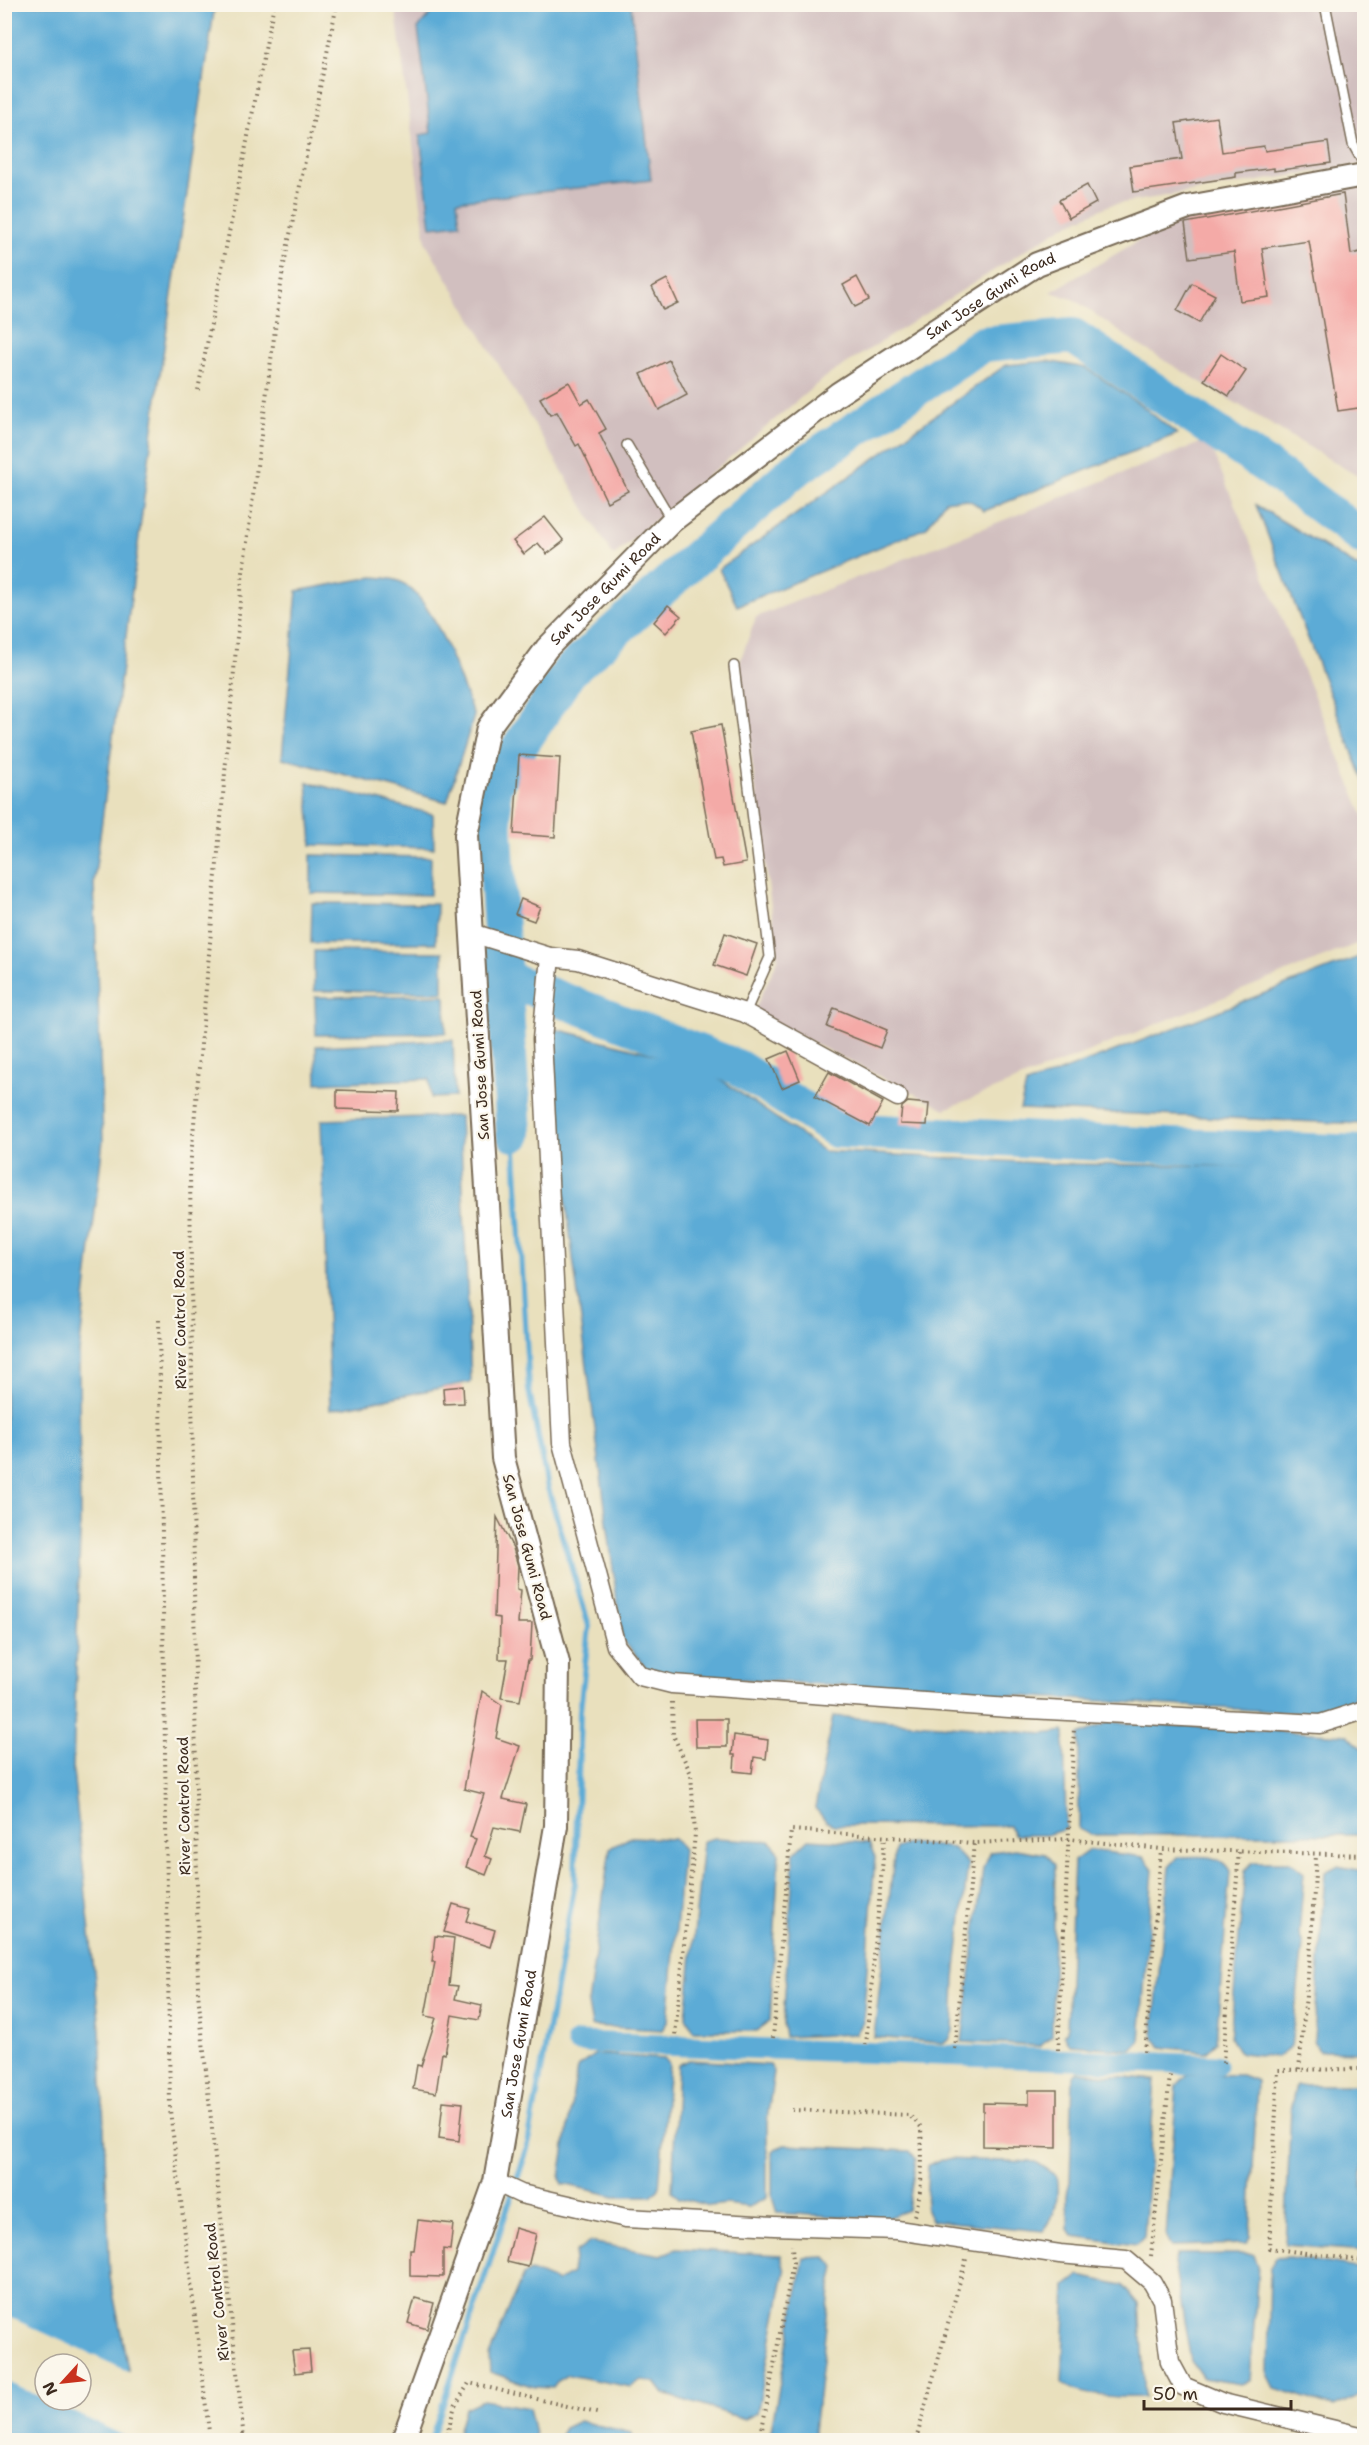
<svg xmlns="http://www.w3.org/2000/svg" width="1369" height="2445" viewBox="0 0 1369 2445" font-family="'Shantell Sans',sans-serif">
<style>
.industrial{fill:#d1bfbf}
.water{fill:#5cabd6;stroke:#4c6a7a;stroke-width:1.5;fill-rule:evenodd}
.pier{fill:#e9e0bd}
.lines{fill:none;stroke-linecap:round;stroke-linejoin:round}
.stream{stroke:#5cabd6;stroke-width:6}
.canal{stroke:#5cabd6;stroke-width:21}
.river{stroke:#5cabd6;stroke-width:36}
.building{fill:#f4aaa7}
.service-casing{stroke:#786a56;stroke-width:12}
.minor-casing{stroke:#786a56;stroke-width:21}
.tertiary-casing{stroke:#786a56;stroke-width:26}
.path{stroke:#786a56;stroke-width:4;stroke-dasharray:1.5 4.5;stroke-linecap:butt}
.service{stroke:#fff;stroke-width:9}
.minor{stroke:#fff;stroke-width:18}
.tertiary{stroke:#fff;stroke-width:22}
.labels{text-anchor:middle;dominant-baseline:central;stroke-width:4.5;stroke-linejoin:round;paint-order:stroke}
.street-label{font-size:15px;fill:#3b2a1e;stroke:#fbf7ec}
</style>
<rect width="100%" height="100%" fill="#fbf7ec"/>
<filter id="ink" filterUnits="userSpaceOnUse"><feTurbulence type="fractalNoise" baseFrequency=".0167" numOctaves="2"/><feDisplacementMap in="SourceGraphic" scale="12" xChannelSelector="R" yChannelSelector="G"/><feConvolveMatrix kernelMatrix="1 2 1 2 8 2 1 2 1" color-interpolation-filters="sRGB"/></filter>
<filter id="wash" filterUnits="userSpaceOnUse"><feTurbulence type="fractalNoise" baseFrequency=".008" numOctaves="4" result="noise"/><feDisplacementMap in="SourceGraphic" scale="24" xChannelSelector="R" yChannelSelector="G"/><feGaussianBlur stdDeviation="1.35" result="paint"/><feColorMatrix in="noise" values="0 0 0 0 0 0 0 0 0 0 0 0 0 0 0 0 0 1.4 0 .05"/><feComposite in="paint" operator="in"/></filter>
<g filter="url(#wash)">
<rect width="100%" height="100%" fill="#e9e0bd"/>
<g class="industrial">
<path d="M395 5H1364V164L1110 205 1062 227 824 378 613 556 426 243Z"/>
<path d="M1364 182V480L1137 344 1075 300 1051 292 1194 208Z"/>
<path d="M1208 440 1364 817V941L945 1109 753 1013 778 959 739 664 756 617Z"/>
</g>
<g class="water">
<path d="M5 5H215L160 375 94 882 103 1140 79 1353 80 1534 73 1771 100 2028 110 2277 142 2440H5ZM45 2364H81V2400H45Z"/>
<path d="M433 5H631L651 180 457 201 460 224 431 227 420 135 431 133 418 28 431 14Z"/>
<path d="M1047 361 1086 368 1141 405 1177 434 984 511C971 498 963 498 945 501L926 528 737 606 719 569 1006 365Z"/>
<path d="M1256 505 1364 571V782Z"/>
<path d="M373 577C381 578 393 578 401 582 436 601 459 679 474 716L447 802 282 758 297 591Z"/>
<path d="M307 782 433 814 434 848 312 845Z"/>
<path d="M311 855 431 857 430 895 311 893Z"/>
<path d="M312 903 437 904 436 943H311Z"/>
<path d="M314 951 443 952V992L314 991Z"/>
<path d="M1364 955V1124L1020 1109 1026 1085Z"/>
<path d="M445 995 446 1033 316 1035 315 997Z"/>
<path d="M552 1028 701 1066 824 1151 1057 1164 1364 1167V1656L1353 1700 1320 1714 672 1675 646 1668 622 1639 547 1055Z"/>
<path d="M453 1040 455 1097 431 1098 429 1079 317 1083 316 1046Z"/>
<path d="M460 1116 471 1382 330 1410 321 1120Z"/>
<path d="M833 1716 1044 1734 1064 1731 1066 1829 1046 1835H1015L1009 1826 834 1825 827 1822 815 1808Z"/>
<path d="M1109 1722 1348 1735 1364 1751V1833L1360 1835H1091L1079 1829V1735Z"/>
<path d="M631 1837 674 1839 683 1849 668 2021 662 2030 592 2026 588 2004 610 1848Z"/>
<path d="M714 1838 770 1841 779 1852 770 2021 757 2031H693L686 2017 703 1841Z"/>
<path d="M809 1839 869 1843 875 1857 863 2022 856 2034 785 2037 783 2024 794 1853Z"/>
<path d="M911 1843 953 1848 968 1864 955 1978 953 2031 949 2040 943 2043 874 2037 895 1848Z"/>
<path d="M1015 1849 1045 1854 1055 1865 1052 2036 1039 2046 962 2042 983 1868 991 1852Z"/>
<path d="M1089 1850 1144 1857 1153 1869 1140 2041 1131 2050 1070 2045 1064 2034 1067 2031 1074 1861Z"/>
<path d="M1178 1857C1197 1857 1220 1852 1230 1871L1216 2042 1206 2052 1161 2047 1153 2036 1169 1867Z"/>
<path d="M1253 1862H1290L1304 1873 1299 1933 1303 1945 1291 2046 1277 2057 1242 2053 1238 2051 1230 2038 1245 1870Z"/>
<path d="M1337 1866 1364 1871V2052L1319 2051 1314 2040 1325 1872Z"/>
<path d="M595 2054 665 2059 669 2064 659 2188 651 2196H615L563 2184 560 2178 577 2068Z"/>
<path d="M688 2060 770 2065 774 2072 767 2120V2198L749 2207 726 2204 710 2206 679 2198 672 2191 678 2065Z"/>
<path d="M1078 2072 1155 2080 1144 2237 1136 2245 1073 2236 1068 2229C1070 2209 1063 2202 1070 2182L1073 2076Z"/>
<path d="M1188 2074 1241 2075 1257 2081 1250 2237 1246 2244 1171 2246 1166 2238 1177 2085Z"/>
<path d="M1296 2085H1358L1364 2093V2161L1362 2175 1364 2195V2251L1285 2245 1291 2107Z"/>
<path d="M784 2145 910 2151 916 2159 908 2210 884 2219 777 2213 772 2197V2152Z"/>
<path d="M942 2159 1036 2162 1056 2175C1059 2194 1057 2216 1043 2231L931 2220 926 2208 928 2165Z"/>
<path d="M590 2242 661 2255 676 2249 781 2255 785 2272 757 2413 745 2419 664 2394 655 2382 641 2380 631 2387 568 2375 558 2381 553 2388 534 2387 490 2372 489 2356 523 2275 531 2271 557 2282 572 2273 575 2253Z"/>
<path d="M1177 2254H1254L1258 2266 1250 2381 1241 2384 1203 2378 1191 2361 1174 2263Z"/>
<path d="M826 2257 835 2267 830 2291 813 2440H769L804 2258Z"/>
<path d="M1289 2257 1364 2269V2393L1334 2407 1274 2388 1268 2376 1270 2268 1276 2258Z"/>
<path d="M1079 2276 1123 2285 1139 2304 1145 2397C1123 2398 1079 2397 1062 2383L1066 2286Z"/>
<path d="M483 2400 529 2408 535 2433 531 2440H456L465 2408Z"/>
<path d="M579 2421 632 2433 633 2440H557L564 2428Z"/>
</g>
<path class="pier" d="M5 2315 132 2373 145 2440H134L46 2400H81V2364H45V2399L5 2381Z"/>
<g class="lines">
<path class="stream" d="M431 2440 527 2149 575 1883 580 1711 589 1626 548 1488 529 1390 514 1134"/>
<path class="canal" d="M577 2042 1216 2065"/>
<g class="river">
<path d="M505 978 737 1067 836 1130 1145 1145 1364 1153"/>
<path d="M514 1134 492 788 569 672 792 472 983 344 1073 336 1269 468 1364 538"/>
</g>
</g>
<g id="blocks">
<g class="building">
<path d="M1217 117 1222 152 1264 146 1265 151 1328 142 1331 163 1274 171V168L1236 173V177L1134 192 1130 166 1182 159 1176 123Z"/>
<path d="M1087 185 1096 203 1069 218 1059 200Z"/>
<path d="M1343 194 1351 254 1365 251V407L1338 411 1309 241 1262 248 1269 297 1240 301 1234 252 1190 258 1185 223Z"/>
<path d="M857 277 869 300 855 307 843 285Z"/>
<path d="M667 279 678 303 663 310 652 287Z"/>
<path d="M1192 283 1215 295 1199 323 1177 311Z"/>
<path d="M1221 354 1246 371 1229 396 1204 380Z"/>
<path d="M669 360 687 395 659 410 641 374Z"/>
<path d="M569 382 581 404 589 399 606 429 599 433 628 491 607 502 579 444 576 446 557 412 550 415 540 398Z"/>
<path d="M545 517 564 541 547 554 538 543 524 554 513 541Z"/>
<path d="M668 605 681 616 666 633 654 622Z"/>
<path d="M721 725 746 863 723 867 721 859 714 860 691 731Z"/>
<path d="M519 755 560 758 555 837 514 834Z"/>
<path d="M521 899 540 907 534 921 515 914Z"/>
<path d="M725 933 757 944 746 976 714 965Z"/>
<path d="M834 1008 887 1030 880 1048 827 1027Z"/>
<path d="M788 1051 800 1080 782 1088 769 1059Z"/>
<path d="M829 1072 883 1102 870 1126 815 1097Z"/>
<path d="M337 1090 399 1092 398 1111 337 1109Z"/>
<path d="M908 1102 929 1104 927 1125 900 1124 902 1107Z"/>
<path d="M463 1386 464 1403 444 1404 443 1388Z"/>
<path d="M497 1517 513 1548 518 1566 517 1589 521 1590 518 1623H532L530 1660H528L520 1701 501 1698 508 1659H499L500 1618 494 1617Z"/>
<path d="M482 1691 502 1705 496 1738 520 1746 503 1799 526 1804 520 1832 494 1827 485 1856 492 1859 486 1875 466 1867 476 1839 470 1837 484 1794 464 1789Z"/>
<path d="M695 1719H727V1747H696Z"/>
<path d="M734 1735 768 1740 766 1759 754 1757 752 1773 734 1771 735 1755H732Z"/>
<path d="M453 1904 470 1909 466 1921 495 1930 490 1947 444 1932Z"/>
<path d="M435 1936 454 1938 449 1985 458 1986 455 1999 482 2005 479 2020 452 2015 445 2054 442 2053 436 2093 413 2089 417 2065 421 2066 436 2018 425 2016 435 1962H432Z"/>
<path d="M1029 2090H1057V2148L983 2146V2103L1029 2104Z"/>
<path d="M443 2101 463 2103 459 2141 439 2138Z"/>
<path d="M418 2220 453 2224 450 2250 443 2249V2277L410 2276V2250H414Z"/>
<path d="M515 2228 536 2234 528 2267 507 2262Z"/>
<path d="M415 2298 434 2303 427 2329 408 2323Z"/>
<path d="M309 2350 311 2371 295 2373 292 2351Z"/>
</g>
</g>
</g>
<g filter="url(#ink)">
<use href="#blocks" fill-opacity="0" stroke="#786a56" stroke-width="1.5"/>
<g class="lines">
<defs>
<g id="service">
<path d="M1325 4 1353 144 1364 164"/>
<path d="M627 445 672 521"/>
<path d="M734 666 770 957 745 1013"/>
</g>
<g id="minor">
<path d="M472 933 550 957 578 960 745 1013 898 1097"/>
<path d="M550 957 542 1039 562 1443 616 1646 640 1676 672 1684 1009 1708 1320 1724 1364 1710"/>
<path d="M495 2182 521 2194 626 2218 774 2226 897 2230 1060 2254 1126 2260 1152 2282 1162 2300 1170 2362 1183 2386 1223 2403 1364 2437"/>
</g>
<g id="tertiary">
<path id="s1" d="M403 2440 495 2182 556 1826 558 1663 503 1458 466 835 488 728 547 648 672 521 838 394 1037 264 1188 207 1364 175"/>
</g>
</defs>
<use href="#service" class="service-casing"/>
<use href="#minor" class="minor-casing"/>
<use href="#tertiary" class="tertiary-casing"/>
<g class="path">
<path d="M198 390 274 4"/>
<path d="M159 1320 170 2110 210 2440"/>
<path d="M672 1702 673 1735 691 1774 695 1834 675 2036"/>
<path d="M773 2038 791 1830 974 1843 1068 1839 1161 1849 1364 1855"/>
<path d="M866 2045 885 1836"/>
<path d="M955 2049 974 1843"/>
<path d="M1058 2050 1074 1728"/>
<path d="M1145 2052 1161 1849"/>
<path d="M1223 2063 1239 1850"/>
<path d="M1299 2069 1311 1943 1316 1855"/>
<path d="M1364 2069 1278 2070 1269 2248 1364 2261"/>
<path d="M792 2110 909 2115 921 2127C922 2157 924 2187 914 2216"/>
<path d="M1151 2256 1170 2075"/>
<path d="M244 2440 198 1993 190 1169 242 580 283 269 337 4"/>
<path d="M445 2440 455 2406 469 2383 601 2414"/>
<path d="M760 2440 793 2263 792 2245"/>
<path d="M916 2440 966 2259"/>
</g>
<use href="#service" class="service"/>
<use href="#minor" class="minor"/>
<use href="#tertiary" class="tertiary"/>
</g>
</g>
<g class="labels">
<g class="street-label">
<text stroke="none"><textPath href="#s1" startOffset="2412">San Jose Gumi Road</textPath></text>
<text stroke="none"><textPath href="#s1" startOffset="1926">San Jose Gumi Road</textPath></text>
<text transform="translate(480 1065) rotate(-93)">San Jose Gumi Road</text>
<text transform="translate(180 1320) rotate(-91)">River Control Road</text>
<text transform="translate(527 1547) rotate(75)">San Jose Gumi Road</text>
<text transform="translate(184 1806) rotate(-91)">River Control Road</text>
<text stroke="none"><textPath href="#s1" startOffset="414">San Jose Gumi Road</textPath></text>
<text transform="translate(217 2292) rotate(-96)">River Control Road</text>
</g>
</g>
<rect width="1369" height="2445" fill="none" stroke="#fbf7ec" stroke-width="24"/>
<g transform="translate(63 2382) rotate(243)"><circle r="28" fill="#fbf7ec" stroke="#aea59a" stroke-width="1.5"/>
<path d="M0-4.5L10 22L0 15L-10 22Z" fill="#c8321e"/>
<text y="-9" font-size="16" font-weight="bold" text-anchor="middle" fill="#3b2a1e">N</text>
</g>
<path d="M1144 2400v9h147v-9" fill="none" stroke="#3b2a1e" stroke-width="3"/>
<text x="1153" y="2400" font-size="18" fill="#3b2a1e" stroke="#fbf7ec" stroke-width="4.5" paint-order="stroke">50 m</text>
</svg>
